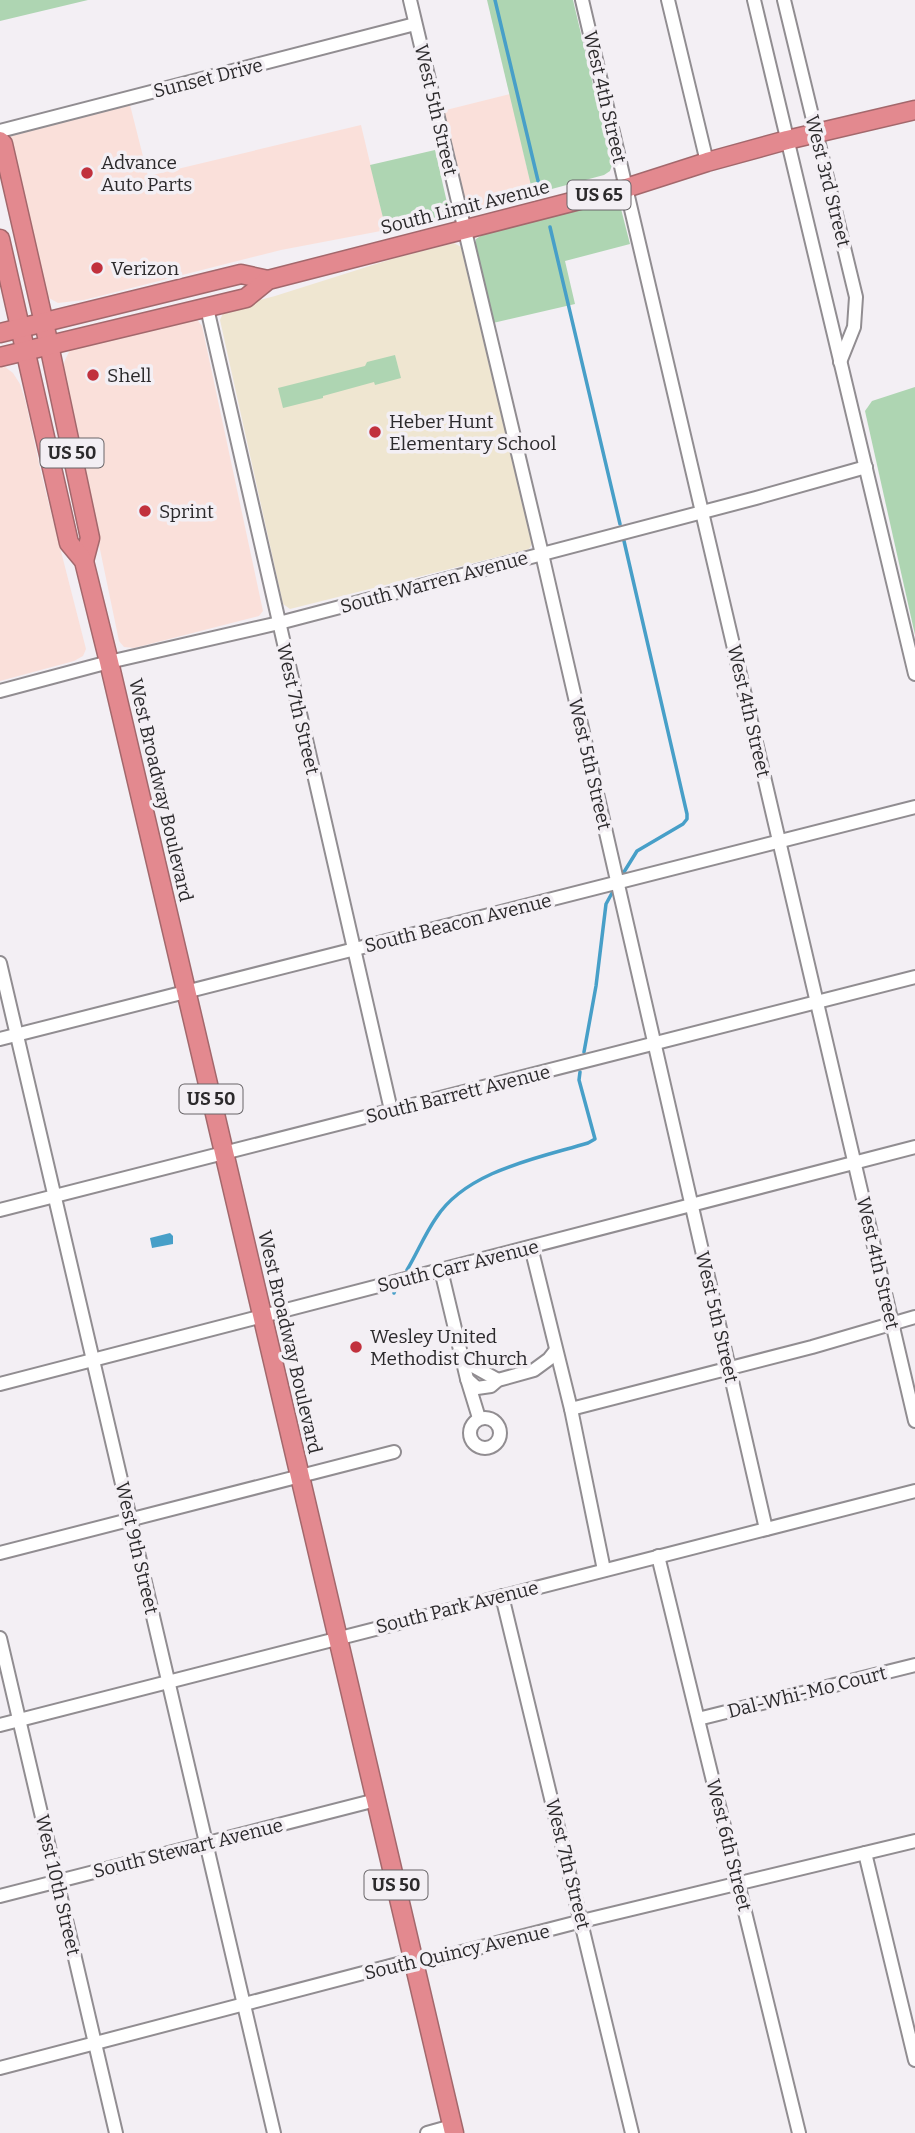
<svg xmlns="http://www.w3.org/2000/svg" width="915" height="2133" viewBox="0 0 915 2133" font-family="Bitter,serif">
<style>
.commercial{fill:#fae0da}
.education{fill:#efe6d1}
.green{fill:#aed5b2}
.water{fill:#479fc8}
.lines{fill:none;stroke-linecap:round;stroke-linejoin:round}
.stream{stroke:#479fc8;stroke-width:3.5}
.minor-casing{stroke:#918d91;stroke-width:16}
.highway-casing{stroke:#a3686c;stroke-width:21}
.minor{stroke:#fff;stroke-width:12}
.highway{stroke:#e3898f;stroke-width:18}
.poi-dot{fill:#c1313d;stroke:#f3eff4;stroke-width:2.5}
.labels{text-anchor:middle;dominant-baseline:central;stroke-width:7;stroke-linejoin:round;paint-order:stroke}
.shield{fill:#f3eff4;stroke:#686568;stroke-width:2}
.shield-label{font-size:18px;font-weight:bold;fill:#2c2a2c}
.street-label{font-size:19px;fill:#2c2a2c;stroke:#f3eff4}
.poi-label{font-size:19px;fill:#2c2a2c;stroke:#f3eff4;text-anchor:start}
</style>
<rect width="100%" height="100%" fill="#f3eff4"/>
<g class="commercial">
<path d="M510 94 533 194 475 207 467 205 462 199 442 111Z"/>
<path d="M129 101 148 176 361 125 386 230 281 250 84 300 58 303 49 298 42 287 9 149 10 138 16 131Z"/>
<path d="M195 317 202 326 263 611 259 616 134 648 124 647 119 641 97 535 61 376 65 360 70 350 77 344Z"/>
<path d="M0 366 5 367 13 373 20 384 26 403 42 477 86 649 83 656 74 661 0 681Z"/>
</g>
<path class="education" d="M454 243 461 247 532 544 529 549 290 609 283 604 220 320 225 309 275 296 395 258Z"/>
<g class="green">
<path d="M0 0H88L0 21Z"/>
<path d="M487 0H573L612 165 610 171 604 175 533 194Z"/>
<path d="M435 150 448 207C439 223 403 226 386 230L370 165Z"/>
<path d="M612 202 620 205 630 244 565 261 575 304 493 323 475 246 476 239 485 233Z"/>
<path d="M395 355 401 378 375 385 374 382 323 396V398L283 408 278 388 365 366 367 362Z"/>
<path d="M915 387V635L865 411 872 401Z"/>
</g>
<path class="water" d="M170 1233 173 1236V1244L152 1248 150 1238Z"/>
<g class="lines">
<g class="stream">
<path d="M495 0 540 189"/>
<path d="M550 227 620 524"/>
<path d="M624 872 637 851 683 824 687 819V814L624 541"/>
<path d="M584 1052 596 986 606 904 612 893"/>
<path d="M407 1270C417 1253 425 1234 436 1218 466 1171 538 1158 588 1143L595 1139 579 1080 580 1072"/>
<path d="M394 1293 395 1290"/>
</g>
<defs>
<g id="minor">
<path d="M410 0 542 554 766 1529"/>
<path d="M582 0 915 1421"/>
<path d="M668 0 707 162"/>
<path d="M754 0 915 674"/>
<path d="M784 0 856 297 854 327 840 362"/>
<path d="M0 131 415 24"/>
<path d="M207 308 391 1110"/>
<path d="M0 691 109 662 279 623 756 498 866 467"/>
<path d="M0 963 274 2133"/>
<path d="M0 1039 915 807"/>
<path d="M0 1210 915 977"/>
<path d="M531 1247 571 1409 604 1570"/>
<path d="M441 1270 467 1379 479 1418"/>
<path d="M462 1360 498 1380"/>
<path d="M467 1379 477 1388 491 1386 498 1380 534 1370 549 1359 556 1350"/>
<path d="M0 1384 915 1147"/>
<path d="M571 1409 812 1347 915 1317"/>
<circle cx="485" cy="1433" r="15"/>
<path d="M0 1553 394 1452"/>
<path d="M658 1556 799 2133"/>
<path d="M502 1596 632 2133"/>
<path d="M0 1638 116 2133"/>
<path d="M698 1719 915 1665"/>
<path d="M0 1725 915 1491"/>
<path d="M865 1853 915 2060"/>
<path d="M0 1896 376 1800"/>
<path d="M0 2068 413 1960 435 1959 582 1921 915 1841"/>
<path d="M427 2133 452 2126"/>
</g>
<g id="highway">
<path d="M0 141 3 144 49 345 90 538 84 561"/>
<path d="M0 239 69 543 84 561 109 662 454 2133"/>
<path d="M0 333 241 274 268 280"/>
<path d="M0 357 246 298 268 280 626 188 707 162 787 140 915 110"/>
</g>
</defs>
<use href="#minor" class="minor-casing"/>
<use href="#highway" class="highway-casing"/>
<use href="#minor" class="minor"/>
<use href="#highway" class="highway"/>
</g>
<g class="poi-dot">
<circle cx="87" cy="173" r="7"/>
<circle cx="97" cy="268" r="7"/>
<circle cx="93" cy="375" r="7"/>
<circle cx="375" cy="432" r="7"/>
<circle cx="145" cy="511" r="7"/>
<circle cx="356" cy="1347" r="7"/>
</g>
<g class="labels">
<g class="shield">
<rect x="567.5" y="180.5" width="63" height="29" rx="5"/>
<rect x="40.5" y="438.5" width="63" height="29" rx="5"/>
<rect x="179.5" y="1084.5" width="63" height="29" rx="5"/>
<rect x="364.5" y="1870.5" width="63" height="29" rx="5"/>
</g>
<g class="shield-label">
<text x="599" y="195">US 65</text>
<text x="72" y="453">US 50</text>
<text x="211" y="1099">US 50</text>
<text x="396" y="1885">US 50</text>
</g>
<g class="street-label">
<text transform="translate(208 78) rotate(-14)">Sunset Drive</text>
<text transform="translate(605 97) rotate(77)">West 4th Street</text>
<text transform="translate(436 110) rotate(77)">West 5th Street</text>
<text transform="translate(828 181) rotate(76)">West 3rd Street</text>
<text transform="translate(465 207) rotate(-14)">South Limit Avenue</text>
<text transform="translate(434 582) rotate(-15)">South Warren Avenue</text>
<text transform="translate(298 709) rotate(77)">West 7th Street</text>
<text transform="translate(749 711) rotate(77)">West 4th Street</text>
<text transform="translate(590 764) rotate(77)">West 5th Street</text>
<text transform="translate(161 790) rotate(77)">West Broadway Boulevard</text>
<text transform="translate(458 923) rotate(-14)">South Beacon Avenue</text>
<text transform="translate(458 1094) rotate(-14)">South Barrett Avenue</text>
<text transform="translate(878 1263) rotate(77)">West 4th Street</text>
<text transform="translate(458 1266) rotate(-14)">South Carr Avenue</text>
<text transform="translate(717 1317) rotate(77)">West 5th Street</text>
<text transform="translate(290 1342) rotate(77)">West Broadway Boulevard</text>
<text transform="translate(137 1548) rotate(77)">West 9th Street</text>
<text transform="translate(457 1607) rotate(-14)">South Park Avenue</text>
<text transform="translate(807 1692) rotate(-14)">Dal-Whi-Mo Court</text>
<text transform="translate(729 1845) rotate(76)">West 6th Street</text>
<text transform="translate(188 1848) rotate(-14)">South Stewart Avenue</text>
<text transform="translate(568 1864) rotate(76)">West 7th Street</text>
<text transform="translate(58 1885) rotate(77)">West 10th Street</text>
<text transform="translate(457 1952) rotate(-13)">South Quincy Avenue</text>
</g>
<g class="poi-label">
<text x="101" y="162">Advance<tspan x="101" dy="22">Auto Parts</tspan></text>
<text x="111" y="268">Verizon</text>
<text x="107" y="375">Shell</text>
<text x="389" y="421">Heber Hunt<tspan x="389" dy="22">Elementary School</tspan></text>
<text x="159" y="511">Sprint</text>
<text x="370" y="1336">Wesley United<tspan x="370" dy="22">Methodist Church</tspan></text>
</g>
</g>
</svg>
